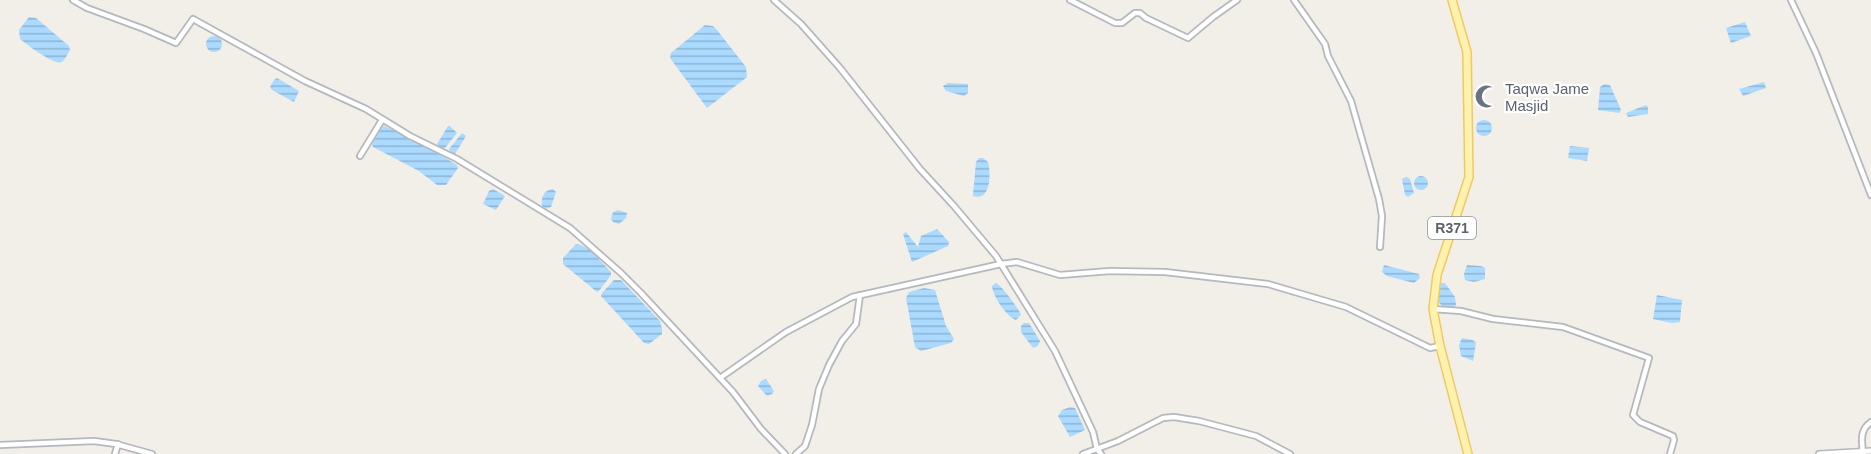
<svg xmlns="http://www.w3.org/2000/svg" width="1871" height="454" viewBox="0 0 1871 454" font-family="Helvetica,sans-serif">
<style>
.water{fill:url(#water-rules)}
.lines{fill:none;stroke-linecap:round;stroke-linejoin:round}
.minor-casing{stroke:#b5b8bc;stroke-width:8}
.tertiary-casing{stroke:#b5b8bc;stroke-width:8}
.primary-casing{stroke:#f2c960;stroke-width:10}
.minor{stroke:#fff;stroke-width:4.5}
.tertiary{stroke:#fff;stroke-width:5}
.primary{stroke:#fff2af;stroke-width:7}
.labels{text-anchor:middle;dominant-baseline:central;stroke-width:4.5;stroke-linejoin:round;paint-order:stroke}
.shield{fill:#fff;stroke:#8f9295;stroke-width:1.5}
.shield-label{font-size:14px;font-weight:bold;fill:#5f6368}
.worship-label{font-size:15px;fill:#5b616d;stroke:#fff;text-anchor:start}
</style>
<defs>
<pattern id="water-rules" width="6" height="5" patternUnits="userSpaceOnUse" patternTransform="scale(1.5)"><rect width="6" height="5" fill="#aadaff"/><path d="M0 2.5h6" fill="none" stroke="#8eb4d2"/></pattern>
</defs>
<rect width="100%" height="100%" fill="#f1efe8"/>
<g class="water">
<path d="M29 17 36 18 69 46 70 50C68 53 65 60 62 62 55 66 26 44 20 39L19 30Z"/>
<path d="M1745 22 1751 36 1731 43 1726 28Z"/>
<path d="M705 25 713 26 717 30 746 67 747 77 707 108 670 58 671 53Z"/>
<circle cx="214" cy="44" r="8"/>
<path d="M277 78 299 91 294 102 272 90 270 87 274 80Z"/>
<path d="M1764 82 1766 88 1743 96 1739 89Z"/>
<path d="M948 83 968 84V93L964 96 946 91 943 86Z"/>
<path d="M1604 84 1610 85 1621 110 1619 113 1598 110 1600 87Z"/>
<path d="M1646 105 1648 107V114L1628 117 1626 113Z"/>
<circle cx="1484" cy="128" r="8"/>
<path d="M384 126 420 143 457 165 458 168 446 185H437L419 171 373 147 372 144 382 127Z"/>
<path d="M448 126H450L457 133 445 148 441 149 437 144Z"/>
<path d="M462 133 466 136 455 154 450 153 449 149Z"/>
<path d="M1570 146 1589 148 1587 161 1568 158Z"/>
<path d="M979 158H983L988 162C991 173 991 202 973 196V194L976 162Z"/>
<circle cx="1421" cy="183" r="7"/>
<path d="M1406 177 1410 179 1414 193 1408 197 1405 195 1402 179Z"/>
<path d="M493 189 505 196 496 210 483 204 489 191Z"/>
<path d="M553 189 556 192 551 207 545 209 542 206C541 198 543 190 553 189Z"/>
<path d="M618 210 627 213 626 218 619 224 613 222 611 219 613 212Z"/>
<path d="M937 229 949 242 948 246 912 262 903 234 906 232 918 247 921 236Z"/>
<path d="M576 244C589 245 602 263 611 272V275L599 291 597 292 563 264V258Z"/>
<path d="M1384 265 1419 274 1420 278 1414 283 1387 276 1382 272Z"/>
<path d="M1467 265 1481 266 1485 268V279L1474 282 1465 280 1464 274Z"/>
<path d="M614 280H621L660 321 662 329V334L649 344 644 343 601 296 602 293Z"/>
<path d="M996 283C1001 285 1019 309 1021 315L1016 320C1007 317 993 297 992 286Z"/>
<path d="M1441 283H1445L1455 297 1456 305 1452 310 1445 308 1438 302Z"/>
<path d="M924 288 935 290 946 326 954 339 951 343 921 351 915 347 906 298 909 292Z"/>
<path d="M1657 295 1682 300 1680 322 1672 323 1653 319Z"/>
<path d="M1024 323H1029L1040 341 1038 346 1033 348 1021 332V326Z"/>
<path d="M1462 338 1473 340 1476 343 1473 361 1461 356 1459 345Z"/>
<path d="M766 379 774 391 772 394 767 396 758 386 761 381Z"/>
<path d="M1070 407 1075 408 1085 430 1070 437 1058 416 1062 410Z"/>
</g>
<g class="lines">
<defs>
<g id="minor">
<path d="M73 0 87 8 144 29 176 43 193 19 305 81 366 109 410 136 457 159 570 228 621 273 641 293 733 392 761 429 785 454"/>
<path d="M774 0 801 24 840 68 920 169 954 206 996 256 1055 351 1093 432 1097 449 1101 454"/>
<path d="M1070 0 1115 23H1122L1135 13H1140L1146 18 1188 38 1213 17 1237 0"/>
<path d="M1294 0 1325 44 1328 56 1351 101 1379 199 1382 216 1380 247"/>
<path d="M1791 0 1816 53 1871 195"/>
<path d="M360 156 382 120"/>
<path d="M1433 309 1461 311 1493 319 1563 327 1649 358 1633 415 1640 422 1673 436 1674 440 1670 454"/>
<path d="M720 378 786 332 852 297 1001 264 1017 262 1060 275 1110 271 1165 272 1268 284 1346 307 1430 348 1440 346"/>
<path d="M0 445 94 441 116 444 152 454"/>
<path d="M115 454 118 444"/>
<path d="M796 454 805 446 812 425 819 389 829 365 842 341 856 324 860 295"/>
<path d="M1083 454 1118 441 1163 418 1174 417 1199 421 1256 436 1290 454"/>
<path d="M1863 454C1862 442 1859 430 1871 422"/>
</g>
<path id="tertiary" d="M1819 454 1871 451"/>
<path id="primary" d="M1452 0 1467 52 1469 177 1437 275 1433 309 1440 346 1468 454"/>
</defs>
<use href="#minor" class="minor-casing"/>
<use href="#tertiary" class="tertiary-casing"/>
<use href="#primary" class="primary-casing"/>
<use href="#minor" class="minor"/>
<use href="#tertiary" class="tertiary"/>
<use href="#primary" class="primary"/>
</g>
<defs>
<symbol id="mosque-bare" viewBox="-9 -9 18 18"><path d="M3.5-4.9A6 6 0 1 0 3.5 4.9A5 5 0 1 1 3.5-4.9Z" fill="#6b7280" stroke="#fff" stroke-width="2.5" paint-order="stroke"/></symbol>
</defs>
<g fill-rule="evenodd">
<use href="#mosque-bare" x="1470" y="80" width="33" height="33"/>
</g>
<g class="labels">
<rect class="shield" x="1428" y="217" width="48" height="22" rx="4.5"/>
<g class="shield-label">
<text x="1452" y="228">R371</text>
</g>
<g class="worship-label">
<text x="1505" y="88">Taqwa Jame<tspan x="1505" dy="17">Masjid</tspan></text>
</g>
</g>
</svg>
